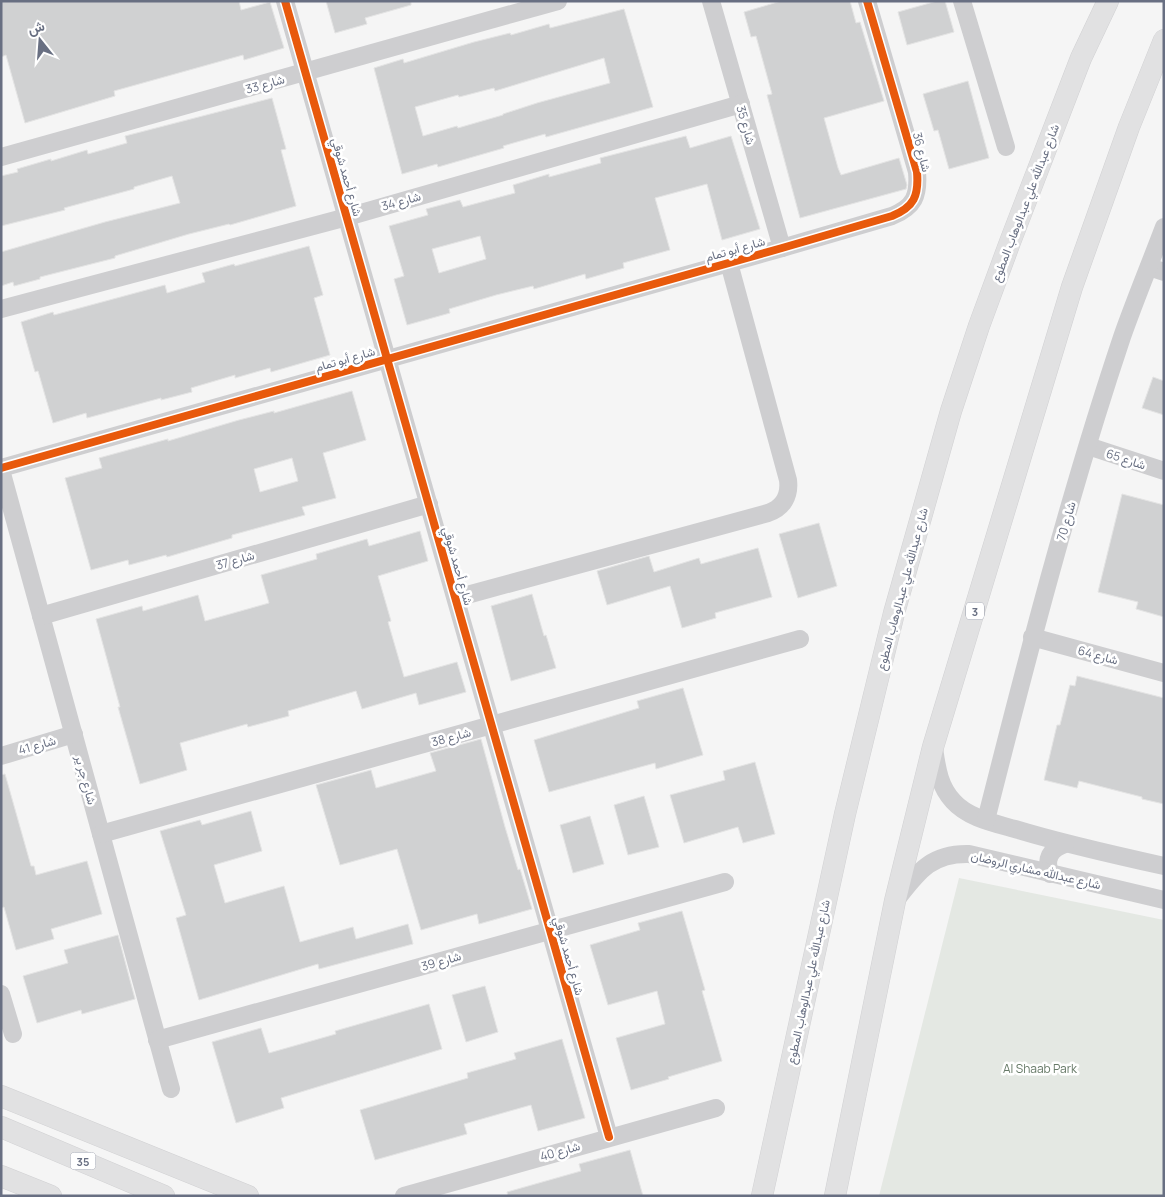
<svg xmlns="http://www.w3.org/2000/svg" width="1165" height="1197" viewBox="0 0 1165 1197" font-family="Manrope,Vazirmatn,sans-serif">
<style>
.green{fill:#e4e8e3}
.building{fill:#d0d1d2;stroke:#e4e4e4;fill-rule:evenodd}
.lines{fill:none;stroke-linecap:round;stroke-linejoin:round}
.major-casing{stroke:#d1d1d3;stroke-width:22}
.minor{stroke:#ceced0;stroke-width:18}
.major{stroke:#e1e1e2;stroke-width:21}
.cycleway-casing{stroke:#fff;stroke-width:11}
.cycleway{stroke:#e8590c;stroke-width:8}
.labels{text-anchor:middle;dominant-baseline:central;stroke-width:5;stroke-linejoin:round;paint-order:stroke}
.shield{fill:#fff;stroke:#959aa8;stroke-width:1}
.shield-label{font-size:11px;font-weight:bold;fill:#686f82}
.street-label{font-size:12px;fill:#686f82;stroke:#fff}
.park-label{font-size:12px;fill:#677a68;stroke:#fff}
</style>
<rect width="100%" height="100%" fill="#f5f5f5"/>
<path class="green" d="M959 878 1164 920V1196H879Z"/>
<g class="building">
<path d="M1 1H239L241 10 270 2 284 48 244 60 243 55 114 91 115 96 25 123 6 55 1 57Z"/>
<path d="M326 1H411V5L365 18 367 24 335 33Z"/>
<path d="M781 1H850L856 23 860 22 884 101 824 118 838 168 841 175 899 158 907 185 906 189 800 218 767 95 772 94 756 36 751 37 744 12Z"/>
<path d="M937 1H945L954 32 907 45 898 12Z"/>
<path d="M624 9 653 107 546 137 545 134 503 146 504 148 438 167 437 164 402 174 374 68 403 59 404 63 474 42 510 33 511 35 549 24 550 28ZM604 58 610 83 537 103 503 114V115L458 128 457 126 423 136 415 107 458 95 459 97 494 88 495 91Z"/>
<path d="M968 81 989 158 949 169 938 130 934 131 923 94Z"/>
<path d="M272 98 286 149 281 150 296 206 230 225 229 224 189 234 115 256V258L40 277V279L14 286 13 282 1 286V252L105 222 180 203 172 176 134 187V189L64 208 65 210 1 226V176L18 172 17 169 51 159V161L87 150 88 154 127 143 125 136Z"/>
<path d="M686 136 690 148 731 136 760 229 722 240 707 184 655 198 670 250 623 263 624 268 586 279 585 274 534 289 533 286 496 295 449 309 450 313 407 325 394 279 404 276 389 226 428 215 426 209 460 200 463 207 515 193 513 185 549 174V177L601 163 600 158ZM480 236 486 259 439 273 432 249Z"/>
<path d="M309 246 323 295 314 298 330 355 271 372 270 368 235 378V375L191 388 192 392 161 400V398L87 418 86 413 53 423 38 371 35 372 21 322 53 312 54 315 165 285 167 293 205 282 202 273 234 264 235 266Z"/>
<path d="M1153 377 1164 381V415L1142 408Z"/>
<path d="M352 391 366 440 323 453 336 498 302 507 305 515 232 535V538L167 557 166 555 129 565 128 560 91 570 65 478 102 468 99 458 168 439V441L239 420 274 411V413ZM292 458 298 481 260 492 254 469Z"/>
<path d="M1122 494 1164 505V617L1136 609 1138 602 1098 592Z"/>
<path d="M819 523 837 586 798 598 779 534Z"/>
<path d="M420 531 428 561 378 576 391 621 388 622 404 677 457 662 466 692 419 705 416 693 362 709 356 691 288 711 289 716 248 727 247 724 180 743 187 770 140 784 118 707H120L96 619 142 606 143 611 198 595 205 621 269 603 261 575 317 559 316 554 367 539 369 546Z"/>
<path d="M758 548 772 597 715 613 716 618 682 628 670 586 607 605 597 571 649 556 654 572 699 558 701 564Z"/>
<path d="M532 594 544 636 546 635 556 668 511 681 491 606Z"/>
<path d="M1077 676 1164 698V804L1142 799V797L1079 781 1077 788 1044 780 1057 725H1060L1070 685 1075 686Z"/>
<path d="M683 688 703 755 656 769 655 763 549 792 534 740 639 708 637 701Z"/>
<path d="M481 739 505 827 518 870 520 869 532 909 479 924 477 914 421 930 397 849 340 865 316 785 371 770 376 788 436 771 430 753Z"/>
<path d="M755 762 775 834 743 843 738 827 684 843 670 795 725 780 723 771Z"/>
<path d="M5 774 31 866H34L36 875 87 861 102 914 51 929 54 939 16 950 4 907 1 908V775Z"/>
<path d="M644 796 659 847 628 855 614 805Z"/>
<path d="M251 811 262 851 214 865 225 903 284 886 300 942 353 927 356 939 408 924 413 944 319 969 318 964 199 1000 176 918 186 915 160 831 200 820 202 825Z"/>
<path d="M590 816 604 864 573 873 560 825Z"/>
<path d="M682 911 705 990 702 991 722 1061 668 1077 669 1079 631 1090 616 1038 665 1024 657 991 608 1005 590 945 640 930 638 923Z"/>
<path d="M118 935 135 999 82 1014 81 1010 37 1023 23 976 68 963 64 950Z"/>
<path d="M485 986 498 1032 466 1042 452 995Z"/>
<path d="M429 1004 442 1049 281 1098 284 1108 236 1123 212 1042 261 1028 269 1053 336 1034 335 1031Z"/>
<path d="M562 1039 585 1118 538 1131 531 1105 464 1124 467 1134 375 1160 360 1110 468 1078 467 1073 516 1059 514 1053Z"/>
<path d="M630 1150 643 1196H508L507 1192 581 1171 579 1164Z"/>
</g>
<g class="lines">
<defs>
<g id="major">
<path d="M1 1096 248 1196"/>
<path d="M1 1127 164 1196"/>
<path d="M1 1176 51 1196"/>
<path d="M762 1196 845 814 894 613 951 411 979 326 1010 242 1081 58 1108 1"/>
<path d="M835 1196 895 901 933 747 1072 287 1129 127 1164 40"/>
</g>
</defs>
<use href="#major" class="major-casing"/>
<g class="minor">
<path d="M285 1 609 1137"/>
<path d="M711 1 782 248"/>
<path d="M962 1 1006 147"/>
<path d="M1 157 558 1"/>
<path d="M1149 267 1164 272"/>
<path d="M1 309 347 217 741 104"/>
<path d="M1088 446 1164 471"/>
<path d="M1 468 782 248 892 216C914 207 919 196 917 172L867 1"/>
<path d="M1 470 171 1089"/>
<path d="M456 598 768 513C783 508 790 496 788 480L729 263"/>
<path d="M41 616 429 504"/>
<path d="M1032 637 1164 673"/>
<path d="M934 748C937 768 939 786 953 801 968 818 994 823 1015 829 1064 844 1114 855 1164 866"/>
<path d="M1 756 74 734"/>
<path d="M986 820C1027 658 1069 495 1122 337 1135 300 1150 264 1164 227"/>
<path d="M101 834 800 639"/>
<path d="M1050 874C1045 859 1050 849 1065 844"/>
<path d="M897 899C918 872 931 853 969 854L1164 900"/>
<path d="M1 994 13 1034"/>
<path d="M157 1040 725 882"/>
<path d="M404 1196 716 1108"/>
</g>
<use href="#major" class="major"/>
<defs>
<g id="cycleway">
<path d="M285 1 609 1137"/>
<path d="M1 468 782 248 892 216C914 207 919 196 917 172L867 1"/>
</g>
</defs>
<use href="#cycleway" class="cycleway-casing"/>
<use href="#cycleway" class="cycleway"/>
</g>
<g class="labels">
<g class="shield">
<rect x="966" y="602.5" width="18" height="17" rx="4"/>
<rect x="70.5" y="1152.5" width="25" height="17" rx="4"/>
</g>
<g class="shield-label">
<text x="975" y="611">3</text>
<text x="83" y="1161">35</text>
</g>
<g class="street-label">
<text transform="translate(265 84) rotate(-16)">شارع 33</text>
<text transform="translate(746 125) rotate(74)">شارع 35</text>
<text transform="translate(922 152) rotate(76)">شارع 36</text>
<text transform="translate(347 177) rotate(74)">شارع أحمد شوقي</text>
<text transform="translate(401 201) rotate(-16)">شارع 34</text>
<text transform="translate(1025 203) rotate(-69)">شارع عبدالله علي عبدالوهاب المطوع</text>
<text transform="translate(735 249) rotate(-16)">شارع أبو تمام</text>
<text transform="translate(345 359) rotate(-16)">شارع أبو تمام</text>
<text transform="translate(1126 459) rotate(18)">شارع 65</text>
<text transform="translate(1066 521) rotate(-74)">شارع 70</text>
<text transform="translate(235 560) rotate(-16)">شارع 37</text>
<text transform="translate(458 566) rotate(74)">شارع أحمد شوقي</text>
<text transform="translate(902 589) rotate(-75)">شارع عبدالله علي عبدالوهاب المطوع</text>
<text transform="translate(1098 655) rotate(15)">شارع 64</text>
<text transform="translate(451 737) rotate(-15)">شارع 38</text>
<text transform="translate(37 745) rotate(-16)">شارع 41</text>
<text transform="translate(86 780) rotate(75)">شارع جر ير</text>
<text transform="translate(1036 870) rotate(13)">شارع عبدالله مشاري الروضان</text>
<text transform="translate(569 956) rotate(74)">شارع أحمد شوقي</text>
<text transform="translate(441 961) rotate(-16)">شارع 39</text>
<text transform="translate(808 982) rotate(-78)">شارع عبدالله علي عبدالوهاب المطوع</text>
<text transform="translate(560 1151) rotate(-16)">شارع 40</text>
</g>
<g class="park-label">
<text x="1040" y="1068">Al Shaab Park</text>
</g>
</g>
<rect width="1165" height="1197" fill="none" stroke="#686f82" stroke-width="5"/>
<g transform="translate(40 40) rotate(343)" stroke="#ffffff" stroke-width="4" paint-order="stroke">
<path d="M0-4L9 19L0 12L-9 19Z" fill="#686f82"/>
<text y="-8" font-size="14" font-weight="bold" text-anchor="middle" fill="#686f82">ش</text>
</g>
</svg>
